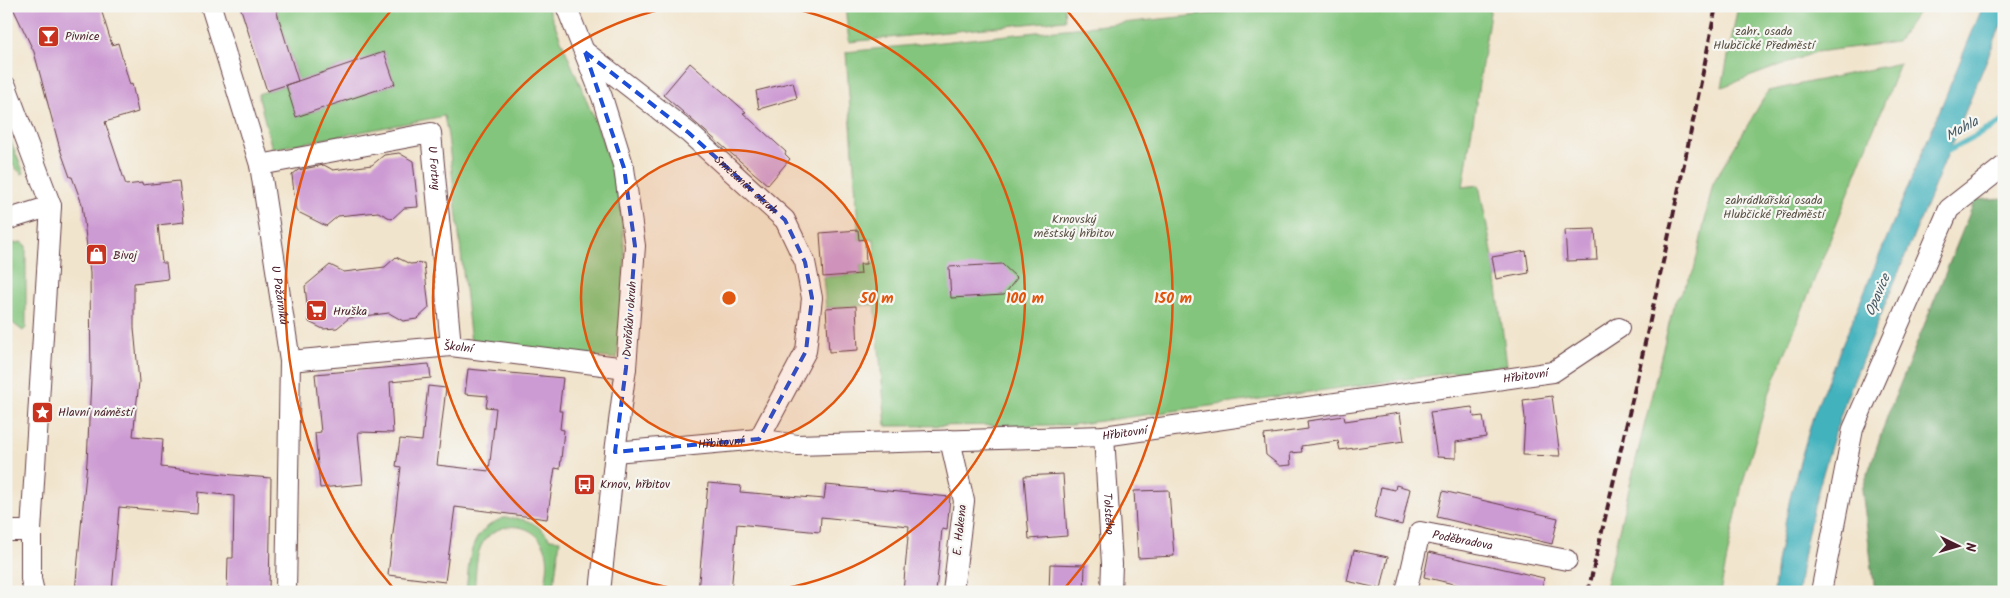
<svg xmlns="http://www.w3.org/2000/svg" width="2010" height="598" viewBox="0 0 2010 598" font-family="Kalam,sans-serif">
<style>
.green{fill:#83c57d;stroke:#667254}
.forest{fill:#6aaa6c;stroke:#5a644c}
.water{fill:#43b2bd;stroke:#466874}
.lines{fill:none;stroke-linecap:round;stroke-linejoin:round}
.stream{stroke:#43b2bd;stroke-width:5.5}
.building{fill:#cd9bd3}
.minor-casing{stroke:#633d43;stroke-width:22}
.minor{stroke:#fff;stroke-width:20}
.rail{stroke:#4a1f2b;stroke-width:4;stroke-dasharray:8 4;stroke-linecap:butt}
.marked{fill:none;stroke:#1d4ed8;stroke-width:4;stroke-dasharray:10 6;stroke-linejoin:round}
.ring{fill:none;stroke:#e0560e;stroke-width:2.5}
.labels{text-anchor:middle;dominant-baseline:central;stroke-width:4.5;stroke-linejoin:round;paint-order:stroke}
.park-label{font-size:12px;fill:#5b5144;stroke:#f6f6f2}
.poi-label{font-size:12px;fill:#4a1f2b;stroke:#f6f6f2;text-anchor:start}
.street-label{font-size:12px;fill:#4a1f2b;stroke:#f6f6f2}
.water-label{font-size:14px;font-style:italic;fill:#475a65;stroke:#f6f6f2}
.centre{fill:#e0560e;stroke:#f6f6f2;stroke-width:2.5}
.ring-label{font-size:15px;text-anchor:middle;font-weight:bold;fill:#e0560e;stroke:#f6f6f2;stroke-width:4.5;stroke-linejoin:round;paint-order:stroke}
</style>
<rect width="100%" height="100%" fill="#f6f6f2"/>
<filter id="ink" filterUnits="userSpaceOnUse"><feTurbulence type="fractalNoise" baseFrequency=".02" numOctaves="2"/><feDisplacementMap in="SourceGraphic" scale="10" xChannelSelector="R" yChannelSelector="G"/><feConvolveMatrix kernelMatrix="1 2 1 2 8 2 1 2 1" color-interpolation-filters="sRGB"/></filter>
<filter id="wash" filterUnits="userSpaceOnUse"><feTurbulence type="fractalNoise" baseFrequency=".0096" numOctaves="4" result="noise"/><feDisplacementMap in="SourceGraphic" scale="20" xChannelSelector="R" yChannelSelector="G"/><feGaussianBlur stdDeviation="1.12" result="paint"/><feColorMatrix in="noise" values="0 0 0 0 0 0 0 0 0 0 0 0 0 0 0 0 0 1.4 0 .05"/><feComposite in="paint" operator="in"/></filter>
<g filter="url(#wash)">
<rect width="100%" height="100%" fill="#f1e4cc"/>
<g class="green">
<path d="M275 6H547L600 133 614 178 622 216 625 261 617 359 471 343 448 136 444 116 272 149 258 94 286 85 297 117 395 84 384 52 299 81Z"/>
<path d="M845 6H1064L1065 20 849 42Z"/>
<path d="M1285 6H1491L1463 187 1479 185 1493 257 1507 365 1072 425 886 426 875 305 826 308 823 277 861 274 860 264 875 263 874 239 859 240 846 52Z"/>
<path d="M1738 6H1922L1897 42 1816 52 1722 87Z"/>
<path d="M1900 63 1769 394 1742 485 1720 592H1604L1673 307 1694 270 1713 183 1768 91Z"/>
<path d="M6 130 24 173 22 174 6 159Z"/>
<path d="M21 242 26 246V328L23 331 6 318V245Z"/>
<path d="M503 518C523 517 538 522 550 539L560 540 553 592H544C546 577 551 559 544 546 532 520 494 520 481 546 475 559 476 577 474 592H466C470 558 467 533 503 518Z"/>
</g>
<path class="forest" d="M2004 198V592H1875L1862 490 1888 414 1975 200Z"/>
<path class="water" d="M1983 6H2004V18L1846 399C1826 461 1805 527 1798 592H1774L1777 563 1791 493 1814 413Z"/>
<g class="lines">
<path class="stream" d="M1944 153 2004 121"/>
</g>
<g id="blocks">
<g class="building">
<path d="M12 6H100L112 45 118 43 130 85 132 84 138 112 105 122 126 185 142 183V185L179 181 184 222 158 225 162 263H166L168 279 134 283V328L139 382 133 436 163 439 161 467 233 475 271 478 269 592H227L228 558H233L234 496 198 492 197 514 119 507 112 592H75L87 462 91 380 90 273 82 204 72 177H70L60 149 34 52Z"/>
<path d="M240 6H275L298 81 267 91Z"/>
<path d="M384 52 395 84 296 117 286 85Z"/>
<path d="M690 63 746 112 743 113 786 152 785 154 790 159 768 185 663 95Z"/>
<path d="M793 82 797 98 759 109 756 91Z"/>
<path d="M399 153 413 161 418 207 404 208 392 219 378 212 338 216 326 226 296 211 292 175 298 170 324 165 333 170 372 165 384 155Z"/>
<path d="M1595 229 1597 260 1567 261 1565 230Z"/>
<path d="M858 230 859 240 865 239 866 264H860L861 274 823 277 820 233Z"/>
<path d="M1526 251 1529 273 1496 279 1492 257Z"/>
<path d="M396 257 410 264 424 263 429 308 417 319 403 321 389 313 349 318 337 328 323 329 309 322 305 286 330 265 344 272 385 267Z"/>
<path d="M1002 264 1017 278 1004 295 951 298 949 267Z"/>
<path d="M856 306 858 350 829 352 826 308Z"/>
<path d="M429 364 431 378 390 382 393 433 358 432 363 484 320 488 315 433 321 432 315 374Z"/>
<path d="M468 369 563 378 559 411H562L560 429 564 430 560 469 555 468 547 519 455 507 445 582 388 575 401 467 396 466 400 439 422 441 428 386 446 388 437 465 489 471 496 408 486 407 488 396 465 394Z"/>
<path d="M1552 396 1560 456 1523 455 1525 418 1523 400Z"/>
<path d="M1472 407 1474 417 1483 416 1486 437 1456 442V458L1437 457 1430 412Z"/>
<path d="M1400 413 1404 441 1340 450 1338 441 1301 446 1302 452 1290 453 1291 465 1280 466 1266 455 1264 435 1308 429 1307 421 1344 416 1345 421Z"/>
<path d="M1063 474 1067 536 1029 539 1024 476Z"/>
<path d="M708 483 741 486 740 492 824 499 826 485 950 497 947 530 942 529 936 592H903L909 526 821 517 820 532 737 524 731 592H698Z"/>
<path d="M1396 485 1410 489 1402 525 1374 518 1381 487 1395 490Z"/>
<path d="M1169 490 1174 556 1138 558 1134 491Z"/>
<path d="M1443 491 1558 518 1552 544 1437 517Z"/>
<path d="M1354 550 1388 557 1381 589 1347 581Z"/>
<path d="M1429 552 1544 578 1541 592H1487L1424 577Z"/>
<path d="M1050 564 1085 565 1084 592H1049Z"/>
</g>
</g>
</g>
<g filter="url(#ink)">
<use href="#blocks" fill-opacity="0" stroke="#633d43" stroke-width="1"/>
<g class="lines">
<defs>
<g id="minor">
<path id="s1" d="M211 6 260 165 290 361 286 592"/>
<path d="M566 6 602 97 624 168 635 246 626 368 615 452 600 592"/>
<path id="s2" d="M585 52 689 133 785 220 805 262 812 298 806 351 759 439"/>
<path d="M6 86 51 206 31 531V579L34 592"/>
<path id="s3" d="M260 165 431 133 451 346"/>
<path d="M6 220 51 206"/>
<path id="s4" d="M290 361 451 346 626 368"/>
<path id="s5" d="M1104 436 1112 564 1111 592"/>
<path d="M950 440 964 501 953 592"/>
<path id="s6" d="M615 452 759 439 797 445 1104 436 1553 372 1619 328"/>
<path d="M6 531H31"/>
<path id="s7" d="M1406 592 1420 532 1567 560"/>
<path d="M1821 592 1853 429 1949 209 2004 166"/>
</g>
</defs>
<use href="#minor" class="minor-casing"/>
<use href="#minor" class="minor"/>
<path class="rail" d="M1588 592C1633 397 1678 203 1716 6"/>
</g>
</g>
<path class="marked" d="M585 52 689 133 785 220 805 262 812 298 806 351 759 439 615 452 626 368 635 246 624 168Z"/>
<circle cx="729" cy="298" r="148" fill="#e0560e" fill-opacity=".12"/>
<g class="ring">
<circle cx="729" cy="298" r="148"/>
<path d="M690 591A296 296 0 0 1 678 6M780 6A296 296 0 0 1 768 591"/>
<path d="M394 589A444 444 0 0 1 394 7M1064 7A444 444 0 0 1 1064 589"/>
</g>
<defs>
<symbol id="bar-square" viewBox="-11 -11 22 22"><rect x="-9" y="-9" width="18" height="18" rx="4" fill="#c8321e" stroke="#f6f6f2"/><path d="M-6-5H6L.8 .8V4.5H3.5V6h-7V4.5H-.8V.8Z" fill="#fff"/></symbol>
<symbol id="shop-square" viewBox="-11 -11 22 22"><rect x="-9" y="-9" width="18" height="18" rx="4" fill="#c8321e" stroke="#f6f6f2"/><path d="M-5-2.5h2.3a2.7 3.5 0 0 1 5.4 0H5L5.5 6h-11ZM-1.5-2.5h3a1.5 2.3 0 0 0-3 0Z" fill="#fff"/></symbol>
<symbol id="supermarket-square" viewBox="-11 -11 22 22"><rect x="-9" y="-9" width="18" height="18" rx="4" fill="#c8321e" stroke="#f6f6f2"/><path d="M-6-5.5h2.5l.6 2H6L4.5 2H-2.5L-4.4-4H-6ZM-1.5 3.2a1.3 1.3 0 1 0 .1 0ZM3 3.2a1.3 1.3 0 1 0 .1 0Z" fill="#fff"/></symbol>
<symbol id="sight-square" viewBox="-11 -11 22 22"><rect x="-9" y="-9" width="18" height="18" rx="4" fill="#c8321e" stroke="#f6f6f2"/><path d="M0-6L1.8-2.2L6-1.7L2.9 1.2L3.7 5.4L0 3.3L-3.7 5.4L-2.9 1.2L-6-1.7L-1.8-2.2Z" fill="#fff"/></symbol>
<symbol id="bus-square" viewBox="-11 -11 22 22"><rect x="-9" y="-9" width="18" height="18" rx="4" fill="#c8321e" stroke="#f6f6f2"/><path d="M-5-6H5V4H4V6H2V4H-2V6H-4V4H-5ZM-3.5-4V0h7V-4ZM-3.5 1.2v1.5H-2V1.2ZM2 1.2v1.5H3.5V1.2Z" fill="#fff"/></symbol>
</defs>
<g fill-rule="evenodd">
<use href="#bar-square" x="36" y="24" width="25" height="25"/>
<use href="#shop-square" x="84" y="242" width="25" height="25"/>
<use href="#supermarket-square" x="304" y="298" width="25" height="25"/>
<use href="#sight-square" x="30" y="400" width="25" height="25"/>
<use href="#bus-square" x="572" y="472" width="25" height="25"/>
</g>
<g class="labels">
<g class="park-label">
<text x="1764" y="31">zahr. osada<tspan x="1764" dy="14">Hlubčické Předměstí</tspan></text>
<text x="1774" y="200">zahrádkářská osada<tspan x="1774" dy="14">Hlubčické Předměstí</tspan></text>
<text x="1074" y="219">Krnovský<tspan x="1074" dy="14">městský hřbitov</tspan></text>
</g>
<g class="poi-label">
<text x="65" y="36">Pivnice</text>
<text x="113" y="255">Bivoj</text>
<text x="333" y="311">Hruška</text>
<text x="58" y="412">Hlavní náměstí</text>
<text x="600" y="484">Krnov, hřbitov</text>
</g>
<g class="street-label">
<text stroke="none"><textPath href="#s3" startOffset="209">U Fortny</textPath></text>
<text stroke="none"><textPath href="#s2" startOffset="209">Smetanův okruh</textPath></text>
<text stroke="none"><textPath href="#s1" startOffset="298">U Požárníků</textPath></text>
<text transform="translate(630 319) rotate(-86)">Dvořákův okruh</text>
<text stroke="none"><textPath href="#s4" startOffset="169">Školní</textPath></text>
<text stroke="none"><textPath href="#s6" startOffset="916">Hřbitovní</textPath></text>
<text stroke="none"><textPath href="#s6" startOffset="511">Hřbitovní</textPath></text>
<text stroke="none"><textPath href="#s6" startOffset="106">Hřbitovní</textPath></text>
<text stroke="none"><textPath href="#s5" startOffset="78">Tolstého</textPath></text>
<text transform="translate(960 530) rotate(-84)">E. Hakena</text>
<text stroke="none"><textPath href="#s7" startOffset="105">Poděbradova</textPath></text>
</g>
<g class="water-label">
<text transform="translate(1962 129) rotate(-29)">Mohla</text>
<text transform="translate(1878 295) rotate(-67)">Opavice</text>
</g>
</g>
<circle cx="729" cy="298" r="8" class="centre"/>
<g class="ring-label">
<text x="877" y="303">50 m</text>
<text x="1025" y="303">100 m</text>
<text x="1173" y="303">150 m</text>
</g>
<rect width="2010" height="598" fill="none" stroke="#f6f6f2" stroke-width="25"/>
<g transform="translate(1958 546) rotate(95)" stroke="#f6f6f2" stroke-width="4" paint-order="stroke">
<path d="M0-4L9 19L0 12L-9 19Z" fill="#4a1f2b"/>
<text y="-8" font-size="14" font-weight="bold" text-anchor="middle" fill="#4a1f2b">N</text>
</g>
</svg>
